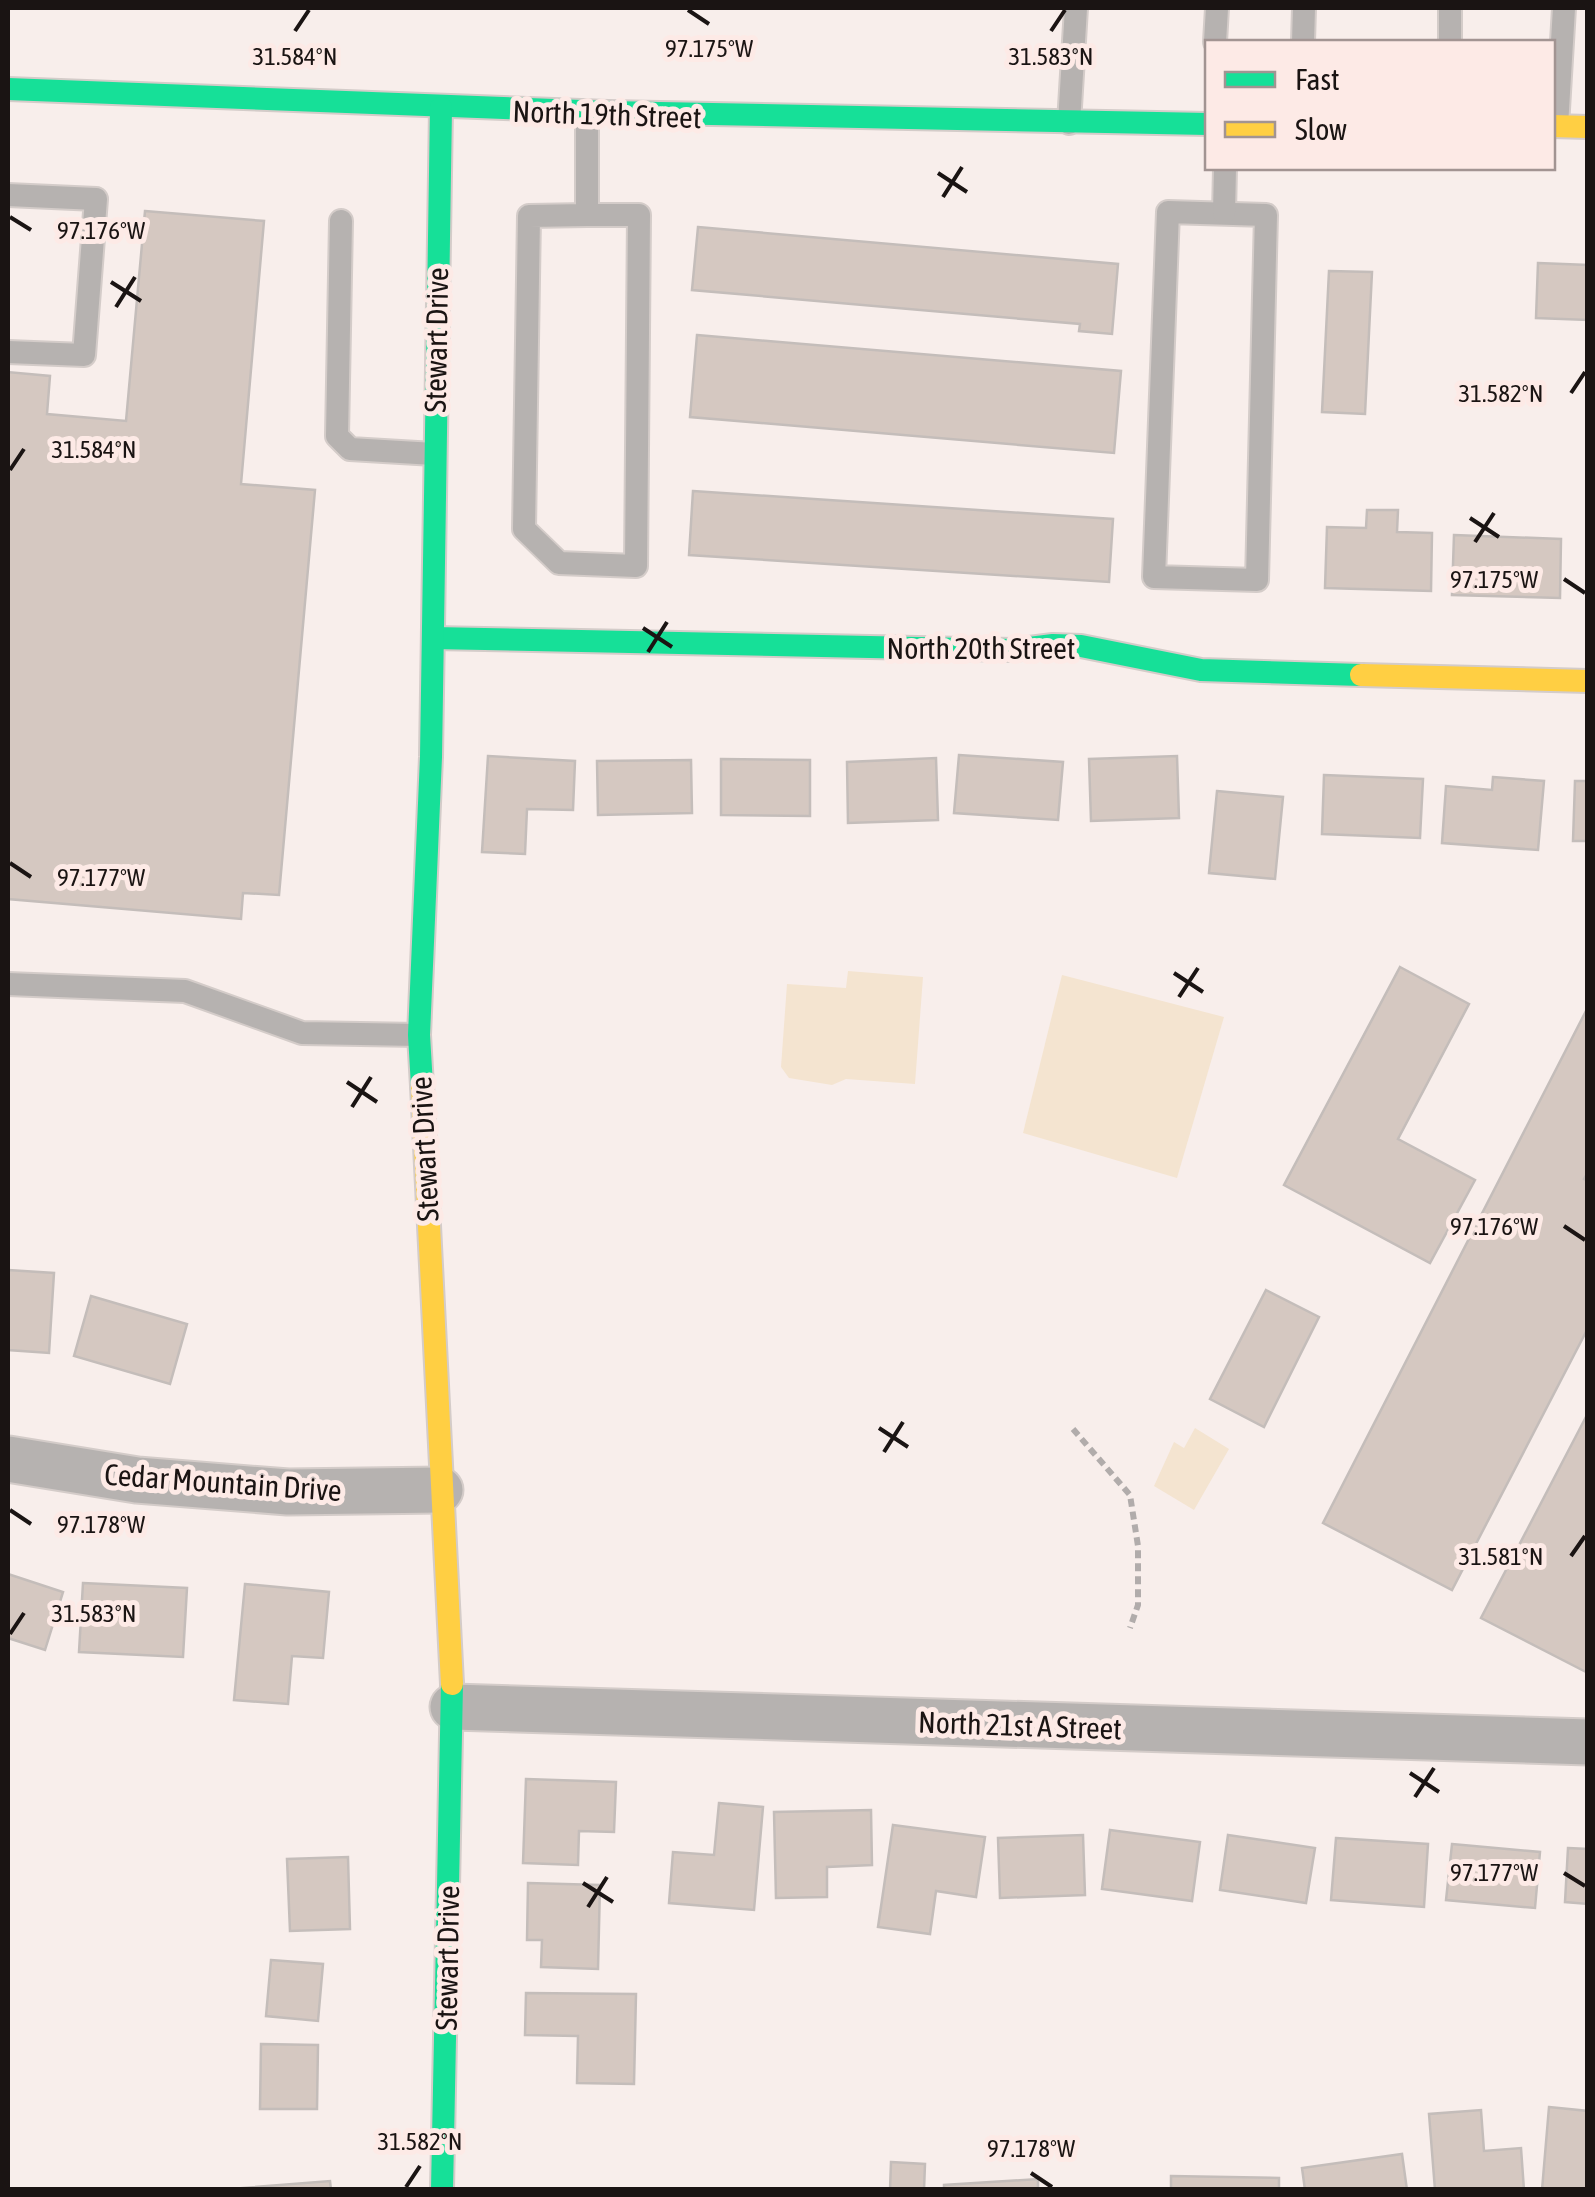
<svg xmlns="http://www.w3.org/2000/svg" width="1595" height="2197" viewBox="0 0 1595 2197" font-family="'Asap Condensed',sans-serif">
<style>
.green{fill:#f4e4d0}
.building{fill:#d5c8c1;stroke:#c4bdba;stroke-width:2.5}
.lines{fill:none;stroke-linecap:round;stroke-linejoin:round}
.lane-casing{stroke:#d4ccc9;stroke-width:26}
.street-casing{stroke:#d4ccc9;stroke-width:49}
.fast-casing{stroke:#d4ccc9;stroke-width:26}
.slow-casing{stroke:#d4ccc9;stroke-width:26}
.path{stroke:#b1acab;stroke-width:6;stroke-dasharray:8 5;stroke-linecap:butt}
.lane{stroke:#b6b2b0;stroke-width:22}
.street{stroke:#b6b2b0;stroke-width:45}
.fast{stroke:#16e098;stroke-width:22}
.slow{stroke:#ffcf43;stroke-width:22}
.ticks{fill:none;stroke:#1a1413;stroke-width:4}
.labels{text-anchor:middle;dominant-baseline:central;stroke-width:10;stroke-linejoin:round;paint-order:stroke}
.street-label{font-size:30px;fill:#1a1413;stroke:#fdeae6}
.ticks-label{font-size:25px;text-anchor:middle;fill:#1a1413;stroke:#fdeae6;stroke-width:10;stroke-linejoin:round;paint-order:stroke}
</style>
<rect width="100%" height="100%" fill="#f8eeeb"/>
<g class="green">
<path d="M848 971 923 977 915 1084 846 1079 832 1085 789 1078 781 1067 787 984 846 988Z"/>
<path d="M1062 975 1224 1017 1177 1178 1023 1133Z"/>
<path d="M1195 1428 1229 1449 1194 1510 1154 1486 1174 1442 1184 1448Z"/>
</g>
<g class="building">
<path d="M145 211 264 221 241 484 315 490 279 895 243 893 241 919 8 899V372L50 376 47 414 126 421Z"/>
<path d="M698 227 1118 264 1112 334 1079 331 1080 324 692 290Z"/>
<path d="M1538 263 1588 265V320L1536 318Z"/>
<path d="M1329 271 1372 272 1365 414 1322 412Z"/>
<path d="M697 335 1121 371 1114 453 690 417Z"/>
<path d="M693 491 1113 519 1109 582 689 555Z"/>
<path d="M1367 510H1398L1397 532 1432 533 1431 591 1325 588 1327 527 1366 528Z"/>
<path d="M1454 535 1561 539 1560 598 1452 595Z"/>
<path d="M959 755 1063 762 1058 820 954 813Z"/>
<path d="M488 756 575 761 573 810 527 809 525 854 482 852Z"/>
<path d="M1177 756 1179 818 1091 821 1089 759Z"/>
<path d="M936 758 938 820 848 823 847 762Z"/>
<path d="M721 759 810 760V816L721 815Z"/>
<path d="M691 760 692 813 598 815 597 761Z"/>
<path d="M1324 775 1423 779 1420 838 1322 834Z"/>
<path d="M1493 777 1544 781 1538 850 1442 843 1446 786 1492 790Z"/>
<path d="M1575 781H1588V841H1573Z"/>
<path d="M1217 791 1283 797 1275 879 1209 873Z"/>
<path d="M1400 967 1469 1004 1398 1139 1475 1180 1430 1263 1284 1185Z"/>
<path d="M1588 1007V1172L1584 1179 1588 1181V1328L1452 1590 1323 1523Z"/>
<path d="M8 1270 54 1273 49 1353 8 1350Z"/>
<path d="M1266 1290 1319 1317 1264 1427 1210 1399Z"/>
<path d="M91 1296 187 1324 170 1384 74 1356Z"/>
<path d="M1588 1413V1673L1481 1618Z"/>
<path d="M8 1574 63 1592 45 1650 8 1638Z"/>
<path d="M83 1583 187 1588 183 1657 79 1652Z"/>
<path d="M245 1584 329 1592 323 1658 292 1656 288 1704 234 1700Z"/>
<path d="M526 1779 616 1782 614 1832 579 1831 578 1865 523 1863Z"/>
<path d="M719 1803 763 1807 754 1910 669 1903 673 1852 714 1855Z"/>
<path d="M871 1810 872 1865 827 1867V1897L776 1898 774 1812Z"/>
<path d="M893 1825 985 1837 976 1897 936 1891 930 1934 878 1927Z"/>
<path d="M1110 1830 1200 1842 1192 1901 1102 1889Z"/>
<path d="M1083 1835 1085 1895 1000 1898 998 1838Z"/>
<path d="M1228 1835 1315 1848 1306 1903 1220 1890Z"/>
<path d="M1336 1838 1428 1844 1424 1907 1331 1900Z"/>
<path d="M1452 1844 1540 1852 1535 1908 1446 1900Z"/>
<path d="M1568 1848 1588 1849V1904L1565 1902Z"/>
<path d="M348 1857 350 1929 290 1931 287 1859Z"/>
<path d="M528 1883 600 1885 598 1969 541 1967 542 1940H527Z"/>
<path d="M271 1960 323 1964 318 2021 266 2016Z"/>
<path d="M526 1993 636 1994 634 2084 577 2083 578 2036 525 2035Z"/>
<path d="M261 2044 318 2045 317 2109H260Z"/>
<path d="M1549 2107 1588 2111V2190H1542Z"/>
<path d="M1481 2110 1484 2151 1521 2148 1524 2190H1435L1429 2114Z"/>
<path d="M1402 2154 1407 2190H1305L1302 2168Z"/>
<path d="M891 2162 925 2164 924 2190H890Z"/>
<path d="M1171 2176 1279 2178V2190H1171Z"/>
<path d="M1038 2179V2190H944V2185Z"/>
<path d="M330 2181 331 2190H218Z"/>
</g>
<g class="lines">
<defs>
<g id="lane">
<path d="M1215 42 1217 8"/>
<path d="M1303 42 1304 8"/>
<path d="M1450 42V8"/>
<path d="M1069 123 1076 8"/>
<path d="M1557 126 1564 8"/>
<path d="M8 195 96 199 84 355 8 352"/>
<path d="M1168 212 1266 215 1257 580 1154 577Z"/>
<path d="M1224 213 1225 168"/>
<path d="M587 215H639L636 566 559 563 524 529 529 216 587 215V113"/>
<path d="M341 221 337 436 350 449 434 454"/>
<path d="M8 984 185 991 302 1033 419 1035"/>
</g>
<g id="street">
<path d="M8 1459 137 1480 288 1492 440 1490"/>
<path d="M453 1707 1588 1742"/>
</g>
<g id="fast">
<path d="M8 89 608 112 1208 124"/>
<path d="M433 638 1013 650 1053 645 1081 646 1201 670 1361 675"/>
<path d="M422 1086 419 1035 431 757 441 108"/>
<path d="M442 2190 452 1684"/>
</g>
<g id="slow">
<path d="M1552 126 1588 127"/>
<path d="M1361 675 1588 681"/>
<path d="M422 1086 452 1684"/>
</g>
</defs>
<use href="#lane" class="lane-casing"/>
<use href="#street" class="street-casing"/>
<use href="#fast" class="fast-casing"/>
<use href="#slow" class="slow-casing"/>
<path class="path" d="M1073 1429 1130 1495 1138 1546V1605L1130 1628"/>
<use href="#lane" class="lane"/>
<use href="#street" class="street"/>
<use href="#fast" class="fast"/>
<use href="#slow" class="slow"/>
</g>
<path class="ticks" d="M688 10 709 24M295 31 309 10M1051 31 1065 10M938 173 967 192M943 197 962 167M10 217 31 230M111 282 141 301M116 307 135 277M1571 393 1585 372M10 470 24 449M1470 518 1499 537M1475 542 1494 513M1564 579 1585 593M643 628 672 647M648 652 667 622M10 863 31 877M1174 973 1203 992M1179 997 1198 968M347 1082 377 1102M352 1107 371 1077M1564 1226 1585 1240M879 1428 908 1447M884 1452 903 1422M10 1510 31 1524M1571 1556 1585 1536M10 1634 24 1613M1410 1773 1439 1792M1415 1797 1434 1768M1564 1873 1585 1886M583 1883 613 1902M588 1907 607 1877M1031 2173 1052 2187M406 2187 420 2166"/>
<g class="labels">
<g class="street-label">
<text transform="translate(607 114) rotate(2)">North 19th Street</text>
<text transform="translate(436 340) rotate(-89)">Stewart Drive</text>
<text x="981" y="648">North 20th Street</text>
<text transform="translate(424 1149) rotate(-93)">Stewart Drive</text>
<text transform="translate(223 1482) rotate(4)">Cedar Mountain Drive</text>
<text transform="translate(1020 1725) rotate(2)">North 21st A Street</text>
<text transform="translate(447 1958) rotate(-89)">Stewart Drive</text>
</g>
</g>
<g class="ticks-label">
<text x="709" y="57">97.175°W</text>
<text x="295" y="65">31.584°N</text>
<text x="1051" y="65">31.583°N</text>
<text x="101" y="239">97.176°W</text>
<text x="1501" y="402">31.582°N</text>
<text x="94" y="458">31.584°N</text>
<text x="1494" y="588">97.175°W</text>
<text x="101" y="886">97.177°W</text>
<text x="1494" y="1235">97.176°W</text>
<text x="101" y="1533">97.178°W</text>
<text x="1501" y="1565">31.581°N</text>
<text x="94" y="1622">31.583°N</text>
<text x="1494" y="1881">97.177°W</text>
<text x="420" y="2150">31.582°N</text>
<text x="1031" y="2157">97.178°W</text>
</g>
<rect width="1595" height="2197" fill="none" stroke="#1a1413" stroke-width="20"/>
<rect x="1205" y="40" width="350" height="130" fill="#fdeae6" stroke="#a29492" stroke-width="2.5"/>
<rect x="1225" y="72" width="50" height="15" fill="#16e098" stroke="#a29492" stroke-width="2.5"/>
<text x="1295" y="90" font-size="30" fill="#1a1413">Fast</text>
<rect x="1225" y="122" width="50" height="15" fill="#ffcf43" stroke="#a29492" stroke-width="2.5"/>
<text x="1295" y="140" font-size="30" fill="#1a1413">Slow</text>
</svg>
